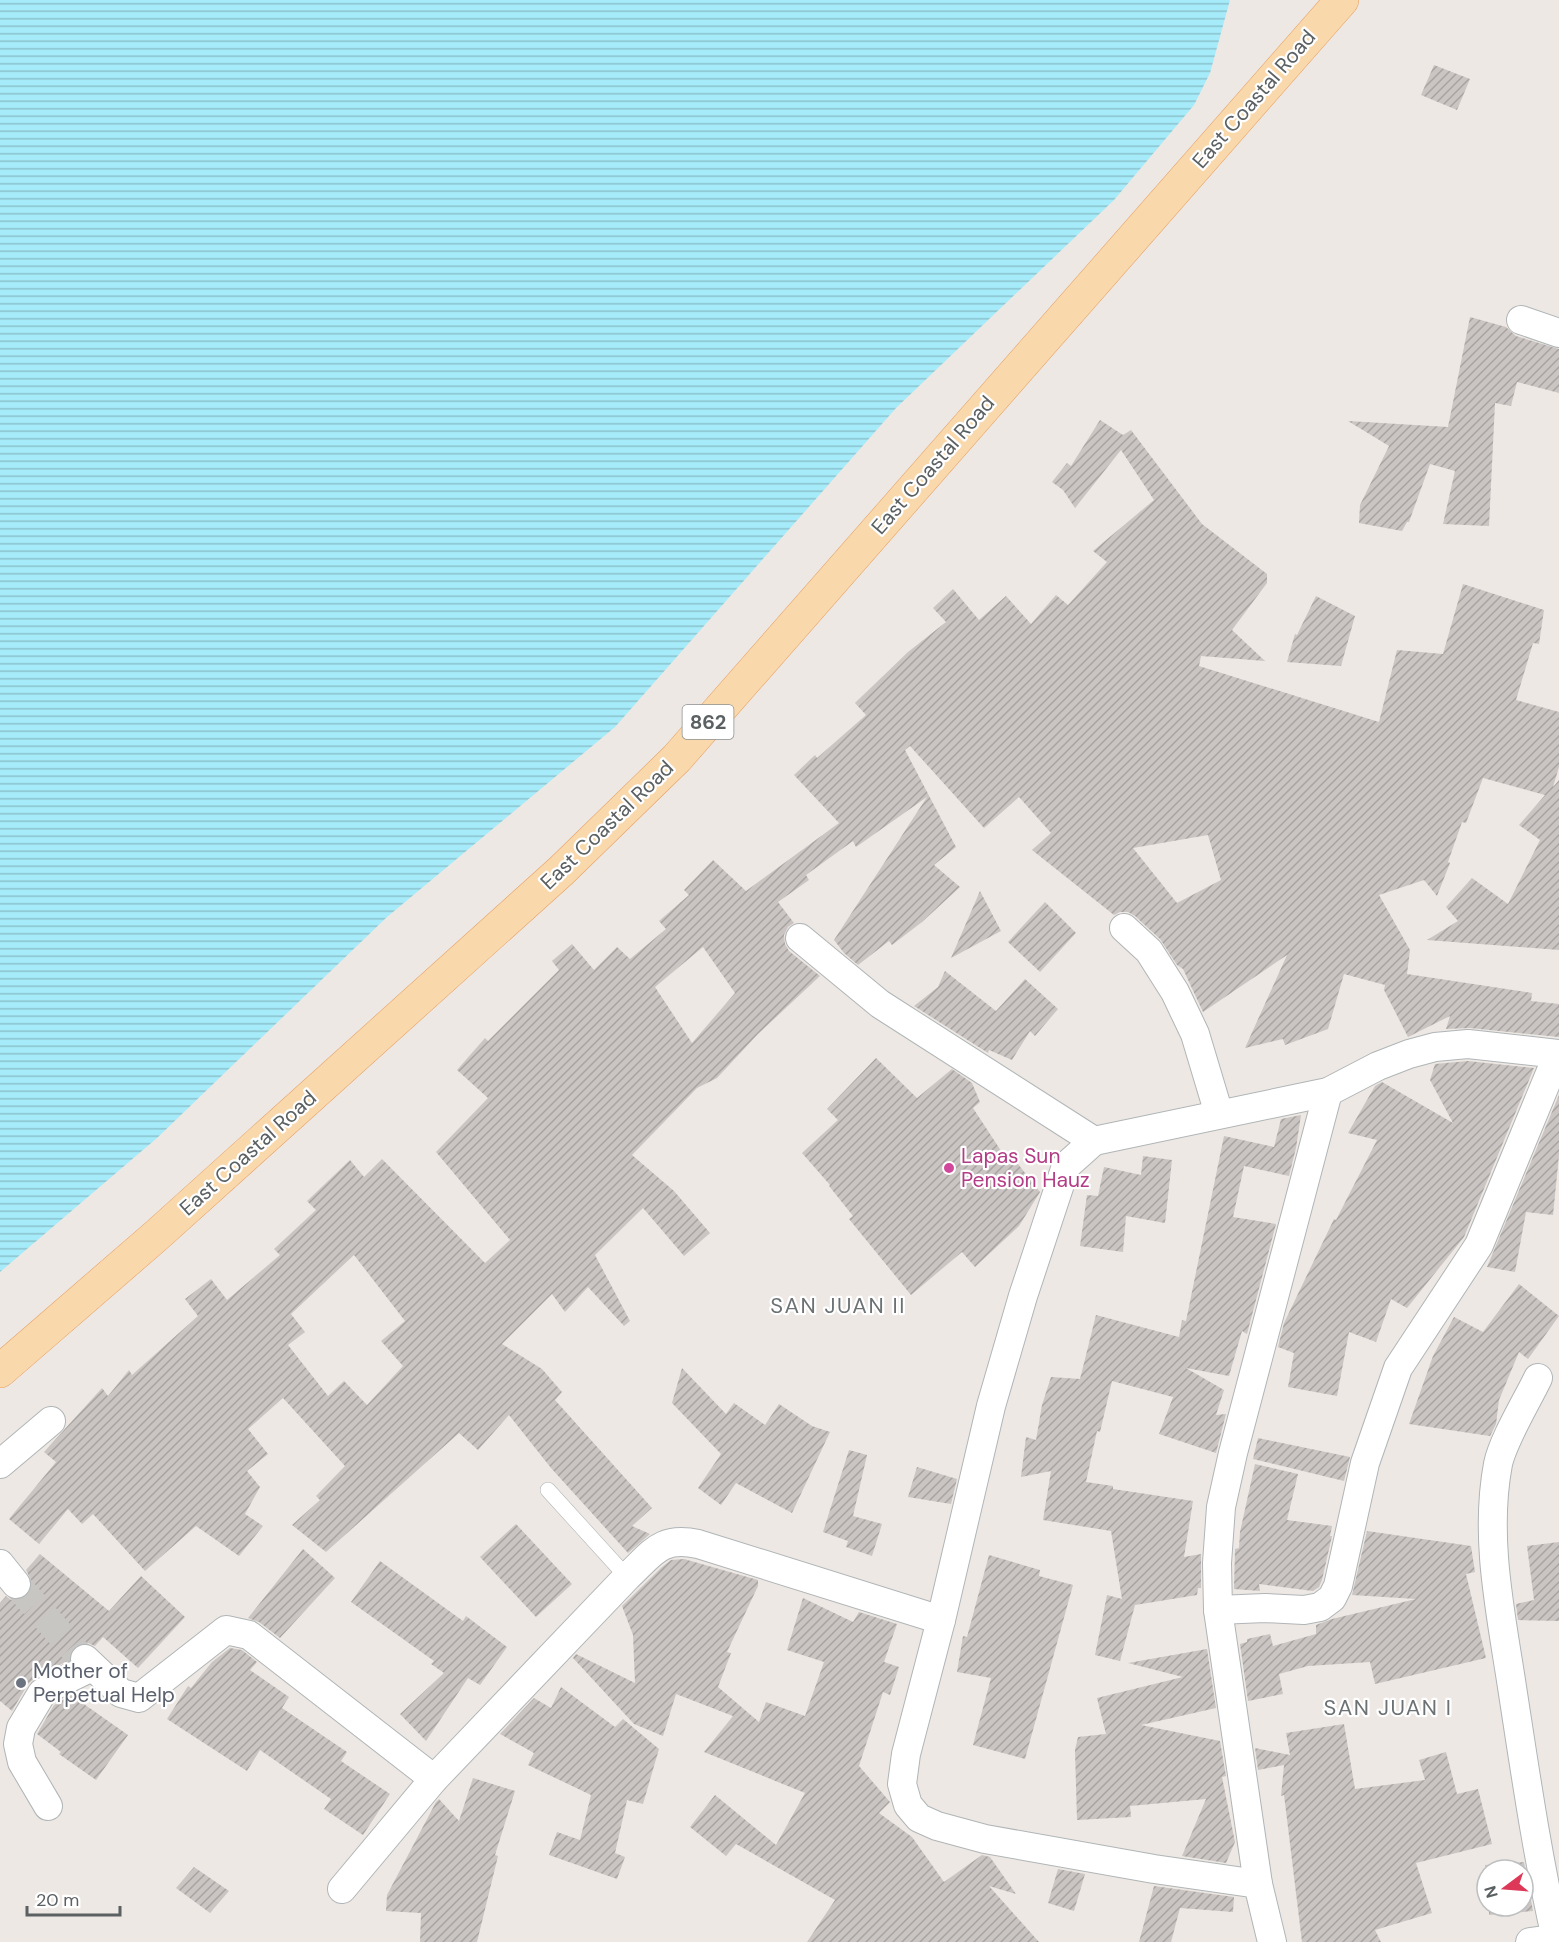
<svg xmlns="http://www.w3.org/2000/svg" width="1559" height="1942" viewBox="0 0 1559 1942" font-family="'DM Sans',sans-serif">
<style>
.water{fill:url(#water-rules)}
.building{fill:url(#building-hatch);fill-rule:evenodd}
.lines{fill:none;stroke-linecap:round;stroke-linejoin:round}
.street-tunnel{stroke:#c8c6c3;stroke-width:28;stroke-dasharray:28 14;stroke-linecap:butt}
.lane-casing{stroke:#b0b5b7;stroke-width:16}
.street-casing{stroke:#b0b5b7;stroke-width:30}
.primary-casing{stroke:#e79e61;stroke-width:34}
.lane{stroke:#fff;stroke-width:15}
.street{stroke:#fff;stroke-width:28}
.primary{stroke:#f9d8ab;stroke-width:33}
.hotel-dot{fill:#d1479c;stroke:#fff;stroke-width:2}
.worship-dot{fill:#6b7280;stroke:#fff;stroke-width:2}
.labels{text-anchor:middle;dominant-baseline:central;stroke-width:4.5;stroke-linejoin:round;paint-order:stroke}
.shield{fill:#fff;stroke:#8c9091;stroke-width:1.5}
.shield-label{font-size:20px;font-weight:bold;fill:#5b6062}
.street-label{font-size:21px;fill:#5b6062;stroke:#fff}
.hotel-label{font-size:21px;fill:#b23c85;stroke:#fff;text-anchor:start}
.worship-label{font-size:21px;fill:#5b616d;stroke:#fff;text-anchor:start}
.neighbourhood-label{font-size:22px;letter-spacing:1.5px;fill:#6c7274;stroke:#fff}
</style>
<defs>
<pattern id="water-rules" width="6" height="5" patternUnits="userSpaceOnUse" patternTransform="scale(1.5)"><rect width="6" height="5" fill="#a6ebf9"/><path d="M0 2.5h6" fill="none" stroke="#8ac2cd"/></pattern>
<pattern id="building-hatch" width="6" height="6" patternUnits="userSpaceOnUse" patternTransform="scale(1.5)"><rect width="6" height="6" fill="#cac5c2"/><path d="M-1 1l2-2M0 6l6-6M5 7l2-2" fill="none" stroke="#a7a3a1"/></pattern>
</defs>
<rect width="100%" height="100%" fill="#ede8e3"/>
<path class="water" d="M0 0H1230L1210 73 1194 105 1114 200 896 408 615 727 387 917 157 1138 0 1272Z"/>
<g class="building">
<path d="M1434 65 1470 79 1457 110 1421 95Z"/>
<path d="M1470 317 1506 327 1516 336 1559 349V393L1517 382 1511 406 1495 403 1489 526 1443 524 1455 471 1430 464 1409 522H1407L1402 531 1359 523 1360 505 1389 446 1348 421 1448 427Z"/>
<path d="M1100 420 1123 435 1131 430 1202 524 1267 574V583L1232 630 1265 661 1201 656 1199 666 1379 722 1397 650 1443 654 1463 584 1544 610 1539 644 1533 643 1516 700 1559 712V767L1553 787 1559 780V950L1427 940 1458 921 1446 907 1472 878 1508 904 1540 840 1519 825 1545 795 1483 778 1466 823 1462 822 1448 862 1450 863 1437 896 1424 880 1379 895 1410 950 1407 974 1532 993 1531 1001 1559 1004V1037L1470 1028 1446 1029 1450 1016 1408 1037 1384 990 1385 985 1344 974 1328 1029 1285 1045 1283 1039 1245 1048 1287 955 1203 1012 1183 969 1177 965 1160 939 1135 916 1128 912H1120L1114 915 1032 850 1051 833 1019 797 984 828 910 746 905 750 956 847 934 865 960 887 922 922 892 945 889 941 858 965 844 953 834 940 927 797 856 847 853 841 806 875 809 880 778 902 794 923 788 927 784 935 785 944 789 951 820 976 758 1034 717 1078 697 1088 632 1155 674 1191 710 1233 684 1256 643 1208 595 1255 630 1321 624 1326 588 1287 565 1312 552 1294 502 1344 542 1369 562 1392 555 1400 652 1508 632 1526 650 1534 628 1553 551 1468 509 1415 478 1450 459 1433 326 1552 292 1525 320 1500 316 1496 345 1466 283 1398 248 1429 268 1454 247 1471 260 1487 245 1514 263 1526 239 1556 196 1526 145 1571 93 1514 82 1524 68 1509 39 1544 9 1519 56 1462 44 1452 102 1388 108 1396 129 1370 132 1375 198 1316 185 1299 211 1279 227 1300 280 1255 274 1249 316 1210 307 1201 350 1160 364 1177 382 1159 485 1263 510 1240 436 1152 488 1098 457 1070 485 1038 488 1041 559 970 552 961 572 944 594 970 617 947 630 959 666 929 659 921 689 895 684 890 713 860 746 891 839 823 794 775 815 755 817 758 866 715 855 703 908 652 946 622 933 608 953 589 979 620 1006 596 1031 624 1056 595 1068 605 1107 562 1093 551 1154 500 1121 450 1075 508 1063 490 1052 482 1067 463 1071 466ZM1208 835 1221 880 1177 903 1133 848ZM703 947 735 993 692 1043 655 987ZM354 1255 405 1321 381 1341 403 1366 367 1405 344 1381 328 1396 288 1345 305 1332 291 1314Z"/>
<path d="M1316 596 1355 616 1341 666 1287 662 1295 634 1297 635Z"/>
<path d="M980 891 1001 931 951 958Z"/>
<path d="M1045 902 1076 933 1040 972 1008 942Z"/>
<path d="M945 971 996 1011 1025 979 1058 1009 1035 1036 1030 1031 1012 1060 989 1050 988 1053 914 1006 938 987Z"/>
<path d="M876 1058 917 1098 952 1069 972 1083 980 1102 973 1108 1009 1163 1014 1159 1040 1192 1019 1226 975 1267 962 1252 911 1295 849 1219 853 1216 829 1186 830 1185 802 1153 838 1120 827 1109Z"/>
<path d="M1468 1061 1534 1068 1464 1237 1407 1308 1391 1299 1376 1342 1349 1332 1337 1396 1288 1387 1294 1353 1278 1347 1284 1323 1334 1219 1336 1220 1377 1140 1348 1133 1375 1086 1382 1082 1453 1123 1430 1080 1435 1064Z"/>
<path d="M1559 1095V1155L1553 1215 1526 1212 1515 1272 1487 1267Z"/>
<path d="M1301 1115 1296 1148 1289 1176 1244 1166 1233 1217 1276 1224 1247 1334 1242 1331 1229 1376 1186 1368 1224 1390 1216 1415 1226 1414 1216 1453 1159 1434 1173 1397 1112 1381 1100 1432 1097 1431 1086 1482 1113 1486V1489L1193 1501 1184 1557 1201 1554V1588H1198L1197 1595 1135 1605 1120 1661 1095 1655 1107 1595 1122 1599 1111 1531 1043 1520 1051 1471 1021 1477 1026 1437 1036 1440 1042 1405 1051 1377 1080 1379 1096 1315 1179 1337 1182 1320 1186 1321 1224 1136 1274 1147 1281 1119Z"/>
<path d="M1143 1156 1172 1160 1165 1223 1126 1216 1123 1252 1080 1246 1087 1195 1098 1196 1104 1167 1141 1175Z"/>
<path d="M1519 1284 1559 1316 1528 1359 1519 1352 1499 1400 1496 1424 1490 1436 1409 1424 1433 1356 1454 1317 1483 1332Z"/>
<path d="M682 1368 726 1414 734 1403 765 1425 779 1404 812 1426 830 1432 792 1513 736 1483 721 1505 698 1488 721 1454 672 1403Z"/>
<path d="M1258 1438 1350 1457 1344 1481 1253 1459Z"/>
<path d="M849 1450 867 1455 853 1516 882 1524 872 1556 846 1547 848 1541 823 1532Z"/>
<path d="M1255 1464 1298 1474 1287 1520 1332 1526 1330 1536H1332L1322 1580 1319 1587 1313 1591 1259 1584 1260 1591 1234 1589 1235 1549 1239 1548 1240 1532Z"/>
<path d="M917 1467 957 1479 951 1504 908 1497Z"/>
<path d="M516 1524 572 1584 536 1617 480 1557Z"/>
<path d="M1367 1531 1471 1546 1475 1572 1466 1574 1486 1658 1375 1684 1370 1662 1308 1666 1279 1674 1283 1694 1248 1701 1240 1644 1247 1642V1639L1270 1634 1273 1646 1316 1634V1625L1332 1619 1416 1599 1352 1595Z"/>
<path d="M1559 1542V1621L1518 1620 1516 1604 1534 1600 1527 1546Z"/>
<path d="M303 1549 335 1578 280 1638 259 1622 248 1618Z"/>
<path d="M40 1554 109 1611 141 1576 185 1617 138 1668 103 1637 95 1646 88 1643H80L73 1648 69 1660 34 1679 28 1684 12 1711 0 1701V1603L6 1596 11 1600H18L27 1596 32 1589V1582L26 1570Z"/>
<path d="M989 1555 1040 1570 1039 1576 1073 1585 1025 1759 973 1745 991 1678 957 1672 963 1636 967 1637Z"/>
<path d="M684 1559 758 1580V1586L727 1652 731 1653 718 1687 759 1722 766 1702 805 1716 824 1662 787 1650 803 1598 853 1622 859 1612 897 1624 884 1662 899 1667 890 1695 883 1692 859 1766 890 1802 879 1813 912 1837 944 1882 982 1855 990 1857 1016 1894 989 1886 1039 1942H807L835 1900 736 1844 726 1856 690 1827 715 1795 776 1845 805 1793 704 1752 733 1716 676 1694 663 1736 634 1724 573 1658 576 1654 635 1683 633 1635 622 1606 662 1567 671 1560Z"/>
<path d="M380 1561 463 1621 466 1616 507 1647 480 1685 468 1678 426 1741 400 1714 444 1673 431 1664 434 1661 351 1602Z"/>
<path d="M230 1648 242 1650 257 1662 250 1670 289 1697 282 1708 347 1752 341 1761 390 1794 363 1835 324 1809 331 1799 260 1750 247 1771 167 1719 188 1686 191 1688 212 1662Z"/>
<path d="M1207 1649 1216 1708 1141 1725 1220 1741 1226 1776 1222 1777 1235 1842 1226 1863 1182 1856 1206 1799 1130 1806 1131 1817 1077 1820 1075 1750 1078 1737 1106 1734 1097 1698 1183 1677 1128 1663Z"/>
<path d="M561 1687 615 1727 623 1719 659 1749 643 1804 627 1800 615 1853 625 1857 617 1879 549 1855 557 1832 580 1840 591 1795 528 1765 534 1753 500 1734 534 1698 551 1708Z"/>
<path d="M71 1695 128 1735 96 1780 59 1754 61 1752 37 1734 54 1705Z"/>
<path d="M1344 1724 1355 1789 1425 1780 1419 1760 1446 1752 1457 1794 1478 1789 1492 1844 1416 1863 1432 1913 1375 1930 1381 1942H1302L1284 1795 1281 1796 1284 1765 1258 1770 1255 1748 1290 1755 1286 1733Z"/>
<path d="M473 1778 515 1791 495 1855 498 1856 477 1942H420L421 1913 386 1911 387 1895 436 1802 439 1799 459 1821Z"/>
<path d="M1524 1862 1533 1911 1489 1915V1906H1523V1870H1487V1889L1485 1865Z"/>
<path d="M194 1867 229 1891 210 1913 176 1888Z"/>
<path d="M1058 1869 1085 1874 1074 1911 1048 1903Z"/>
<path d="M1154 1886 1234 1897 1233 1912 1180 1908 1171 1942H1139Z"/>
</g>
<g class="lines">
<path class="street-tunnel" d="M16 1584 77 1653 85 1659"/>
<defs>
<path id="lane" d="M548 1490 627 1577"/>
<g id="street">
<path d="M1521 320 1559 333"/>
<path d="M1124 928 1149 951 1175 992 1195 1034 1219 1114"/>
<path d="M800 938 880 1004 1094 1141"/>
<path d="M1538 1378C1527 1401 1503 1440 1498 1464 1484 1538 1501 1614 1512 1687 1525 1771 1537 1855 1556 1938"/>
<path d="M0 1464 51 1421"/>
<path d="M0 1564 16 1584"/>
<path d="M1218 1610 1265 1608 1304 1610 1320 1607 1332 1598 1338 1586 1365 1463 1398 1368 1479 1245 1558 1054"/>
<path d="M85 1659 121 1693 139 1698 226 1630 249 1635 434 1779"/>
<path d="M48 1806 22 1762 18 1744 21 1728 42 1693 59 1683 92 1667"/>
<path d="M1258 1884 1154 1869 985 1839 937 1826 919 1818 908 1805 902 1784 906 1754 941 1620 991 1406 1023 1296 1066 1166 1094 1141 1328 1092 1378 1066 1409 1054 1435 1047 1468 1044 1559 1054"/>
<path d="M342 1889 434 1779 627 1577C653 1553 660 1536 698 1544L941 1620"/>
<path d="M1272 1942 1258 1884 1218 1610 1217 1563 1221 1507 1233 1453 1328 1092"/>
<path d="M1530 1942 1559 1938"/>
</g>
<path id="primary" d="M0 1371 157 1235 561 871 677 758 1342 0"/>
</defs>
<use href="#lane" class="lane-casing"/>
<use href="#street" class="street-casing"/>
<use href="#primary" class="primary-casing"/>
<use href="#lane" class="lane"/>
<use href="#street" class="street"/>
<use href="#primary" class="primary"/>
</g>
<circle class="hotel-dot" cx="949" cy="1168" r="6"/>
<circle class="worship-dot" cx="21" cy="1683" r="6"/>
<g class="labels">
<rect class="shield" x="682.5" y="705" width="51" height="34" rx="4.5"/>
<g class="shield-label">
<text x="708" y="722">862</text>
</g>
<g class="street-label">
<text transform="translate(1254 99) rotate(-49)">East Coastal Road</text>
<text transform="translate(933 465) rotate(-49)">East Coastal Road</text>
<text transform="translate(607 825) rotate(-44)">East Coastal Road</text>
<text transform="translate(248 1153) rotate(-42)">East Coastal Road</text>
</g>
<g class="hotel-label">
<text x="961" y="1156">Lapas Sun<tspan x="961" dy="24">Pension Hauz</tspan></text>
</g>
<g class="worship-label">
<text x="33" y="1671">Mother of<tspan x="33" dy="24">Perpetual Help</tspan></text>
</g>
<g class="neighbourhood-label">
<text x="838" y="1305">SAN JUAN II</text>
<text x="1388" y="1707">SAN JUAN I</text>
</g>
</g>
<g transform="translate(1505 1888) rotate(254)"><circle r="28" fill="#ffffff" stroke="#bdbfc0" stroke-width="1.5"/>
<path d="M0-4.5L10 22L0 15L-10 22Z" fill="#dd3857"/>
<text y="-9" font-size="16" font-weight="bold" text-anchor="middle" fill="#5b6062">N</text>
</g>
<path d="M27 1906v9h93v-9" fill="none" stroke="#5b6062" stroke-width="3"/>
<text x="36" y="1906" font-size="18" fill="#5b6062" stroke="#ffffff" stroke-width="4.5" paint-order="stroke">20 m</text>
</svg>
